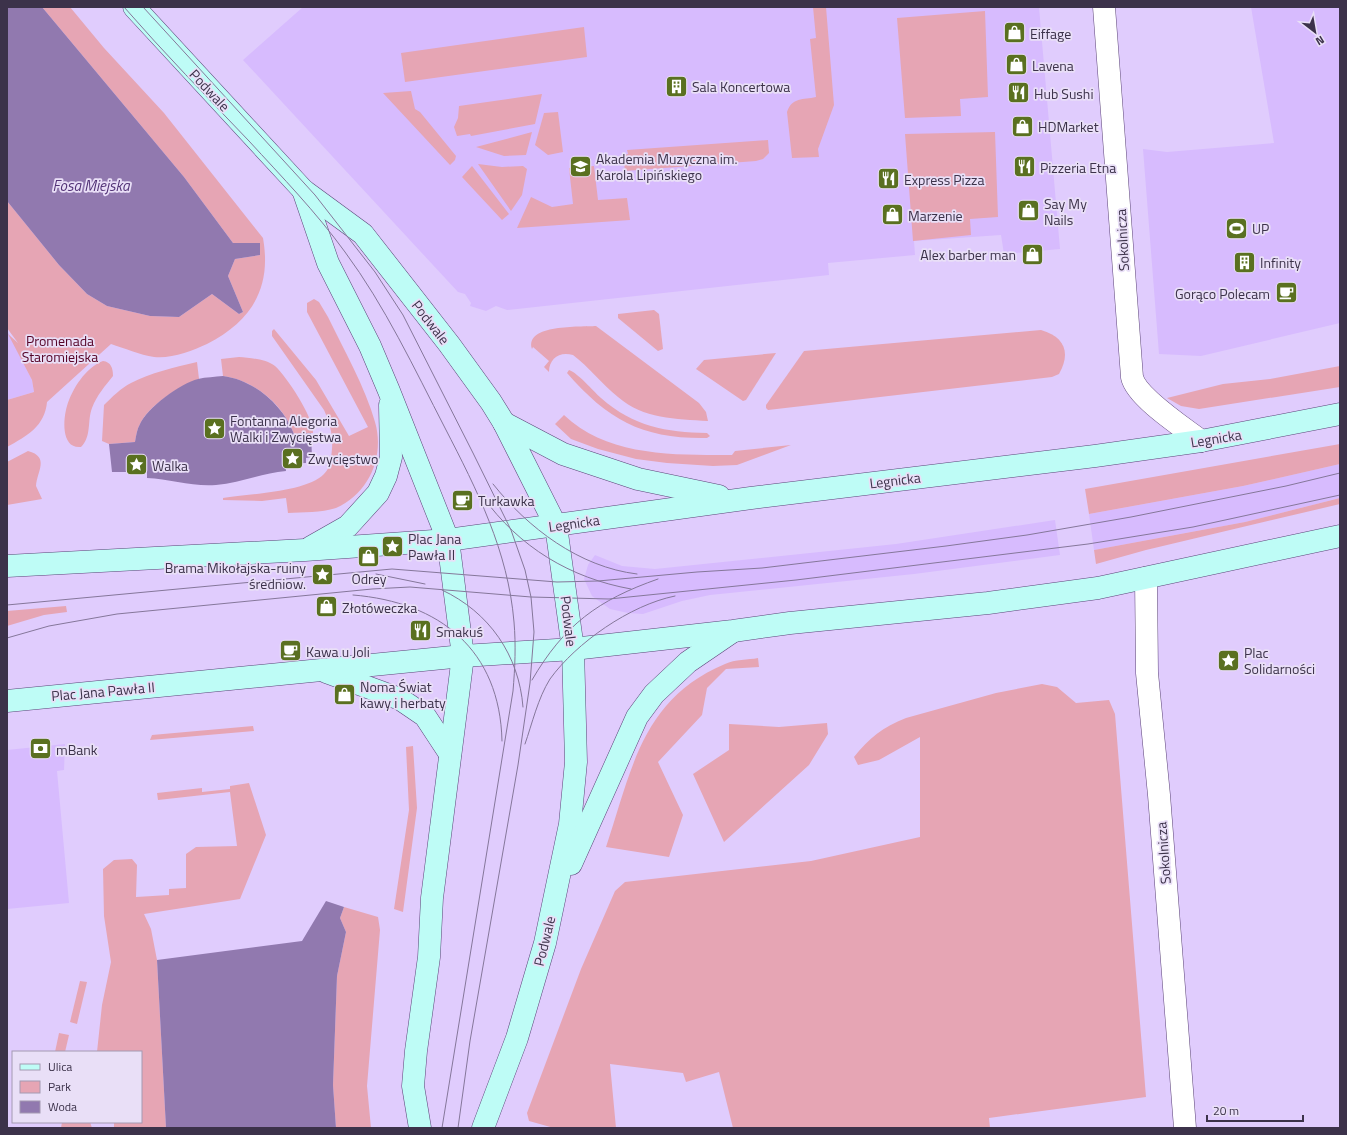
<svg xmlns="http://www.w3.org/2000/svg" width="1347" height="1135" viewBox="0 0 1347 1135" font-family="'Titillium Web',sans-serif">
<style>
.built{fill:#d7bbfe}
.green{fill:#e6a5b4}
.water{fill:#9179af}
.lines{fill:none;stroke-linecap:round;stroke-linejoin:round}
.street-casing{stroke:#5c4478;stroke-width:23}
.secondary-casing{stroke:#5c4478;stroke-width:23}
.street{stroke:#fff;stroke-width:22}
.secondary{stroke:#befcf6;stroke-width:22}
.tram{stroke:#85779a;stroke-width:1}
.labels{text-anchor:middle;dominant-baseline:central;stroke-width:3.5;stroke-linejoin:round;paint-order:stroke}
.poi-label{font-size:14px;fill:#3c324a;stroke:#e9dff7;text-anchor:start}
.street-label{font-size:14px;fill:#3c324a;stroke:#e9dff7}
.park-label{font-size:14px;fill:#550326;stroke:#e9dff7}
.water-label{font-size:15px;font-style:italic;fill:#523276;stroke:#e9dff7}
</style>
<rect width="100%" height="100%" fill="#e0ccfd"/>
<g class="built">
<path d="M303 7H1039L1060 249 1004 254 1001 235 914 241 915 255 828 263 829 275 507 310 496 306 486 311 470 306 471 303 465 294 458 292 243 60Z"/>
<path d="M1251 7H1340V323L1201 356 1159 354 1143 149 1167 152 1274 143Z"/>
<path d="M7 330 32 380 34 392 7 400Z"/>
<path d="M1340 464V498L1245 522 1094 550 1089 514 1243 486Z"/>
<path d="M1055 520 1060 555 914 574 710 595 682 601 643 614 628 613 610 609 592 596 584 579 588 565 595 555 622 566 655 569 896 544Z"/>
<path d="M65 744 64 770 57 771 69 903 7 909V750Z"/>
</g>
<g class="green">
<path d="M42 7H70L104 48 164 113 263 238C272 289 251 321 207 344 192 351 171 359 154 357 140 355 124 348 111 344L47 402C45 426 27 436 7 447V400L34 392 32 380 8 334 18 343 7 328V201L59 265 87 294 107 306 150 316 179 317 212 294 239 314 243 312 228 276 235 259 260 255 233 243 184 177Z"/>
<path d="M813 7H826L834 105 818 149 819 157 792 158 787 112C792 97 803 100 816 97L810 39 816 38Z"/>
<path d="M985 11 988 97 960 99 961 116 905 118 897 18Z"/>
<path d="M584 27 587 57 405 82 401 53Z"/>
<path d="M411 91 415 109 420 112 456 156 455 160 450 165 383 93Z"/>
<path d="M542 94 535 124 471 136 470 134 457 136 454 127 458 118 459 106Z"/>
<path d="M558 112 563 152 548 155 535 145 544 113Z"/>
<path d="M532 132 526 155 504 156 476 147Z"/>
<path d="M995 132 998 217 970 219 971 235 913 241 905 134Z"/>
<path d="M768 140 769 153 763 159 756 161 625 171 623 155 628 154 627 150Z"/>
<path d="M478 164 502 167 523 166 527 169 522 195 511 211Z"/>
<path d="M472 166 509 214 502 220 462 177Z"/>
<path d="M594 166 598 200 627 198 630 220 517 228 531 197 552 207 573 204 569 168Z"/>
<path d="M314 299 319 302 328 317C344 350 365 387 375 422 385 456 369 494 336 508 321 513 303 512 288 513L286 498 262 501 223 500V498C248 494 307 492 324 474 331 467 331 458 332 449 333 435 330 423 324 410L272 336V331L274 329 316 380 349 436 368 427 307 312V303Z"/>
<path d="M654 310 659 314 663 349 658 351 618 318V314Z"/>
<path d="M596 326 699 403 706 412 708 421C676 419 643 419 618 397 602 384 589 367 573 355 560 351 549 358 549 372L544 367 549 361 533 347 532 349C524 324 581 327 596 326Z"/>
<path d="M1041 330C1065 337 1071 353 1059 374L1052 377 768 410 766 408V405L804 351Z"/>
<path d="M776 353 746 400 743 401 696 369 704 360Z"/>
<path d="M239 357C250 358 266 359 275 366 287 377 314 418 313 433L294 434C284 405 254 380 223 376L221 359Z"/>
<path d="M103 361C111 362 113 368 113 376 105 386 97 395 92 408 87 421 92 436 81 447 61 449 63 419 67 406 72 389 86 367 103 361Z"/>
<path d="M197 362 199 379C181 385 149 405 140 424 137 429 136 436 135 442L109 444 102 441 104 405C112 397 121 388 131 383 150 373 175 367 197 362Z"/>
<path d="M1340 366V387L1199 409 1181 406 1167 398 1223 384 1270 379Z"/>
<path d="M569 370C578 373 593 391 601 398 634 427 666 432 707 433L710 436 707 438C643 439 609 421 567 373Z"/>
<path d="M564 415C608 457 675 455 732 455L735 451 791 445 737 465 713 466 667 463 636 459 598 449 571 439 555 424Z"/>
<path d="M1340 444V464L1243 486 1089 514 1085 489Z"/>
<path d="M28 451C50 457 37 471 36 486L42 499 7 505V462Z"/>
<path d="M1340 498V504L1146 550 1096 564 1094 550 1245 522Z"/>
<path d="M66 606 67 612 44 615 7 626V611Z"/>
<path d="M758 658 759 667 726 669 707 688 702 715 658 762 683 815 669 857 606 847C632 769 642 699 725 664 735 659 748 660 758 658Z"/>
<path d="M1042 684 1057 687 1076 703 1109 700 1115 714 1146 1097 989 1118 990 1128H733L719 1072 686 1082 683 1073 610 1064 616 1128H554L529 1121 527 1113 581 969 615 891 625 882 811 861 920 837V737L879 760 858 765 854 757C869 738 883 727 906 718L996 693Z"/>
<path d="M827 723 828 734 809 765 724 842 693 774 729 750V724L779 727Z"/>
<path d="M253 726 254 731 150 740 152 735Z"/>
<path d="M413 746 417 808 403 912 394 909 409 810 406 747Z"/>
<path d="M249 783 266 835 240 899 144 914 151 929 157 960 166 1128H114V1122H141V1052H97L102 1005 111 962 104 916 103 869 114 860 132 859 137 865 136 897 169 895V889L186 888V854L196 847 237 846 230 792 158 800 157 793 202 788V792L230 789V786Z"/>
<path d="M344 907 378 917 380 930 367 1086 371 1128H336L333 1085 337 976 346 932 340 918Z"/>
<path d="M80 981 87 982 77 1024 70 1022Z"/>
<path d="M59 1033 69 1035 65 1052H55Z"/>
<path d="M62 1122H90L92 1128H61Z"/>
</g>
<g class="water">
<path d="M7 7H42L184 177 233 243H260V255L235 259 228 276 243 312 239 314 212 294 179 317 150 316 107 306 87 294 59 265 7 201Z"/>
<path d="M223 376C254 380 283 405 294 434L311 433 312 457 306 458V463L285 464 286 471C262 473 240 483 216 485 193 487 170 479 147 478V472H112L109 444 135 442C136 436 137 429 140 424 147 408 181 383 198 379 206 377 215 377 223 376Z"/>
<path d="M326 901 344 907 340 918 346 932 337 976 333 1085 336 1128H166L157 960 302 941Z"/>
</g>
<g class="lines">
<defs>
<g id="street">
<path d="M1104 7 1132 377C1136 397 1184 428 1201 441"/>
<path d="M1146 578 1147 673 1159 795 1185 1128"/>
</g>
<g id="secondary">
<path d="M134 7 303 190 363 234 449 344 491 402 504 423 556 526 573 649 576 762 570 824 545 943 517 1038 483 1128"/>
<path d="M303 190 328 263 370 346 389 391 448 540 463 656 432 898 429 957 416 1051 413 1086 420 1128"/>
<path d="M504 423 563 454 638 479 719 496"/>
<path d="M311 547 348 526 378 493 386 476 391 457 390 405"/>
<path d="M7 566 305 550 448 540 751 498 1095 456 1201 441 1340 414"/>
<path d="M326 672 400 699 425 716 450 754"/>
<path d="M7 701 463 656 573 649 733 631 790 623 988 603 1098 588 1340 536"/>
<path d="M571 864 637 717 654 694 688 662 732 632"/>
</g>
</defs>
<use href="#street" class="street-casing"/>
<use href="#secondary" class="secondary-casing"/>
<use href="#street" class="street"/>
<use href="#secondary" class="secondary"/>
<g class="tram">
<path d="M124 7C164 53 207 97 249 141 282 177 316 212 345 252 385 306 414 368 445 428 477 490 508 551 514 622 516 645 515 668 513 691L442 1128"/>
<path d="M143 7 315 195 375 272 403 315 473 453 511 530 525 570 531 597 534 632 530 683 518 765 470 1041 458 1128"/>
<path d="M493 484C528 528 579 567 637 574"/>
<path d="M483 497C519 547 570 578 631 589"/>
<path d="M376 574 425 584"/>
<path d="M442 590C489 612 519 655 523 707"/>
<path d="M353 595C440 602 500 650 502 741"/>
<path d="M7 605 392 569 557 582 598 581 697 572 762 568 946 546 1027 535 1131 517 1286 486 1340 473"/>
<path d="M7 638 49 626 117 614 372 589 410 587 531 597 609 599 796 580 1088 544 1193 527 1340 495"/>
<path d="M532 680C564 625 598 600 658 579"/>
<path d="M525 744C532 724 538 698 550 679 576 643 630 605 675 596"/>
</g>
</g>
<defs>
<symbol id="shop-square" viewBox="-11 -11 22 22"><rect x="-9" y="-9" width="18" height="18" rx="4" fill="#5a7020" stroke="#e9dff7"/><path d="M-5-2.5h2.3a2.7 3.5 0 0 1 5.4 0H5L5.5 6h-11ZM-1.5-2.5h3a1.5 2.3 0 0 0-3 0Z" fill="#fff"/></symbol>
<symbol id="building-square" viewBox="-11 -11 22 22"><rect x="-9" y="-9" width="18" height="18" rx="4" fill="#5a7020" stroke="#e9dff7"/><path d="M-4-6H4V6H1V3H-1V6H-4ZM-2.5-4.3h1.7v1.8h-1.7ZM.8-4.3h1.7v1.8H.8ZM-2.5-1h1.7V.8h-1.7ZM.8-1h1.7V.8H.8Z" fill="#fff"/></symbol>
<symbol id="restaurant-square" viewBox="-11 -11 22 22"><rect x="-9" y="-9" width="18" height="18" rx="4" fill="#5a7020" stroke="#e9dff7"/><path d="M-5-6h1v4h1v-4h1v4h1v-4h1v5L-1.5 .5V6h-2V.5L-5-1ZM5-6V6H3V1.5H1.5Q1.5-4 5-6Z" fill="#fff"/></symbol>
<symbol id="university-square" viewBox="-11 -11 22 22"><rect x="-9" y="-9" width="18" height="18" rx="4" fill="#5a7020" stroke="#e9dff7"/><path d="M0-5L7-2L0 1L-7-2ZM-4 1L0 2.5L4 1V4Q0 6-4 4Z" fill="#fff"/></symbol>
<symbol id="stadium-square" viewBox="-11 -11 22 22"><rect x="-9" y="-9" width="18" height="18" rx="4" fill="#5a7020" stroke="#e9dff7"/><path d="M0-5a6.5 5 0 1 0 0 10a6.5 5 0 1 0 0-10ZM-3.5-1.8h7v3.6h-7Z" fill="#fff"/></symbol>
<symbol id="cafe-square" viewBox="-11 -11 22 22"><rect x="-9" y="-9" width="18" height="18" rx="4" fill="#5a7020" stroke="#e9dff7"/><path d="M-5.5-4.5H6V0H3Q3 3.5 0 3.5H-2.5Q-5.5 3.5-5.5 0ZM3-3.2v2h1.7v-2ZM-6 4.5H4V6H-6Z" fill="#fff"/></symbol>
<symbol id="sight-square" viewBox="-11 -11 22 22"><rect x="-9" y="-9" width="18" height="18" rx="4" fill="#5a7020" stroke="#e9dff7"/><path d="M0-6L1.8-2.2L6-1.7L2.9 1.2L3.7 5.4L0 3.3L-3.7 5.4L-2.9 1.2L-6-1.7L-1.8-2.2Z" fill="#fff"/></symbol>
<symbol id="bank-square" viewBox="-11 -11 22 22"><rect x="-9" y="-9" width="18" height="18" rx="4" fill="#5a7020" stroke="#e9dff7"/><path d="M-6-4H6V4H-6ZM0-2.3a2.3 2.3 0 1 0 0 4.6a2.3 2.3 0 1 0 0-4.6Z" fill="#fff"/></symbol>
</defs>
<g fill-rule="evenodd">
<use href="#shop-square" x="1002" y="20" width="25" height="25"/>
<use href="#shop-square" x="1004" y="52" width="25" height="25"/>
<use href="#building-square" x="664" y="74" width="25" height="25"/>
<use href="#restaurant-square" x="1006" y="80" width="25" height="25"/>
<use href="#shop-square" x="1010" y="114" width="25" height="25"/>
<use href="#university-square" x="568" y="154" width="25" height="25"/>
<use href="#restaurant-square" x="1012" y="154" width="25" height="25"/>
<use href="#restaurant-square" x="876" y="166" width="25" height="25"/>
<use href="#shop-square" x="1016" y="198" width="25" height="25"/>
<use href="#shop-square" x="880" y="202" width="25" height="25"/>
<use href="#stadium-square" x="1224" y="216" width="25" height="25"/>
<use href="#shop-square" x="1020" y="242" width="25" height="25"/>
<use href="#building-square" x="1232" y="250" width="25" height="25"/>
<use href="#cafe-square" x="1274" y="280" width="25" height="25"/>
<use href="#sight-square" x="202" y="416" width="25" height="25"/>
<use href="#sight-square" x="280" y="446" width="25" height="25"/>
<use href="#sight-square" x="124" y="452" width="25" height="25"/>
<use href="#cafe-square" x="450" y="488" width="25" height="25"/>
<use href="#sight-square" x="380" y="534" width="25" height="25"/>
<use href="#shop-square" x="356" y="544" width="25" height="25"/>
<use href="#sight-square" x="310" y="562" width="25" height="25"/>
<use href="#shop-square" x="314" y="594" width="25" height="25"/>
<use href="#restaurant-square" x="408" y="618" width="25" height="25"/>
<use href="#cafe-square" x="278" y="638" width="25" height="25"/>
<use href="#sight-square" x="1216" y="648" width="25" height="25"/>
<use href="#shop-square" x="332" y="682" width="25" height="25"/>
<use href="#bank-square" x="28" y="736" width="25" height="25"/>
</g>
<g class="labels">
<g class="poi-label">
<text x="1030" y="33">Eiffage</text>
<text x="1032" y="65">Lavena</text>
<text x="692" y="86">Sala Koncertowa</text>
<text x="1034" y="93">Hub Sushi</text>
<text x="1038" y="126">HDMarket</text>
<text x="596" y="158">Akademia Muzyczna im.<tspan x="596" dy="16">Karola Lipińskiego</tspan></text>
<text x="1040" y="167">Pizzeria Etna</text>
<text x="904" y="179">Express Pizza</text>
<text x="1044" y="203">Say My<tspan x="1044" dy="16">Nails</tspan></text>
<text x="908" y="215">Marzenie</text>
<text x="1252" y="228">UP</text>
<text x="1016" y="254" text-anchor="end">Alex barber man</text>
<text x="1260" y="262">Infinity</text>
<text x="1270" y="293" text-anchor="end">Gorąco Polecam</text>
<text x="230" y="420">Fontanna Alegoria<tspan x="230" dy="16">Walki i Zwycięstwa</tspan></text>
<text x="308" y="458">Zwycięstwo</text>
<text x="152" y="465">Walka</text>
<text x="478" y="500">Turkawka</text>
<text x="408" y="538">Plac Jana<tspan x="408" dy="16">Pawła II</tspan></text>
<text x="306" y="567" text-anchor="end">Brama Mikołajska-ruiny<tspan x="306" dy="16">średniow.</tspan></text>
<text x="369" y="578" text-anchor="middle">Odrey</text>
<text x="342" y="607">Złotóweczka</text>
<text x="436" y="631">Smakuś</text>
<text x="306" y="651">Kawa u Joli</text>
<text x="1244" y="652">Plac<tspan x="1244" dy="16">Solidarności</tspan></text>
<text x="360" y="686">Noma Świat<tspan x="360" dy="16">kawy i herbaty</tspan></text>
<text x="56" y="749">mBank</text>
</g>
<g class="street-label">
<text transform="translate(210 90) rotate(47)">Podwale</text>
<text transform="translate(1122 240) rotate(-93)">Sokolnicza</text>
<text transform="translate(431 322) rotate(52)">Podwale</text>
<text transform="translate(1216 438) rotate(-9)">Legnicka</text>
<text transform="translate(895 480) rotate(-7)">Legnicka</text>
<text transform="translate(574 523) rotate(-8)">Legnicka</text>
<text transform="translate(569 621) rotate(83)">Podwale</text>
<text transform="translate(103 691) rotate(-5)">Plac Jana Pawła II</text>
<text transform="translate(1163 853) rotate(-94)">Sokolnicza</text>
<text transform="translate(544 941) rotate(-76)">Podwale</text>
</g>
<g class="park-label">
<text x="60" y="340">Promenada<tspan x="60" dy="16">Staromiejska</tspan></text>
</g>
<g class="water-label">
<text x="91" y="185">Fosa Miejska</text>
</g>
</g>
<rect width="1347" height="1135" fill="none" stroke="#3c324a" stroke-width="16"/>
<rect x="12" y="1051" width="130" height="72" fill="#e9dff7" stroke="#a49ab2"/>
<rect x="20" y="1064" width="20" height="6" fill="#befcf6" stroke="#a49ab2"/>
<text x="48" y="1071" font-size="12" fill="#3c324a">Ulica</text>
<rect x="20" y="1081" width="20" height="12" fill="#e6a5b4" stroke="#a49ab2"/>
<text x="48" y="1091" font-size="12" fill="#3c324a">Park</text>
<rect x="20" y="1101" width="20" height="12" fill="#9179af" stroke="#a49ab2"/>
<text x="48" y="1111" font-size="12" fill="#3c324a">Woda</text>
<g transform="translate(1315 32) rotate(149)" stroke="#e9dff7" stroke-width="3" paint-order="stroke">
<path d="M0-3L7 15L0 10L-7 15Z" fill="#3c324a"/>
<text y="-6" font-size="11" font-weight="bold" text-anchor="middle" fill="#3c324a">N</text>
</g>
<path d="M1207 1115v6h96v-6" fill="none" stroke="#3c324a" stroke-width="2"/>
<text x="1213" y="1115" font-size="12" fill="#3c324a" stroke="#e9dff7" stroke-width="3" paint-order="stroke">20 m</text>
</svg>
